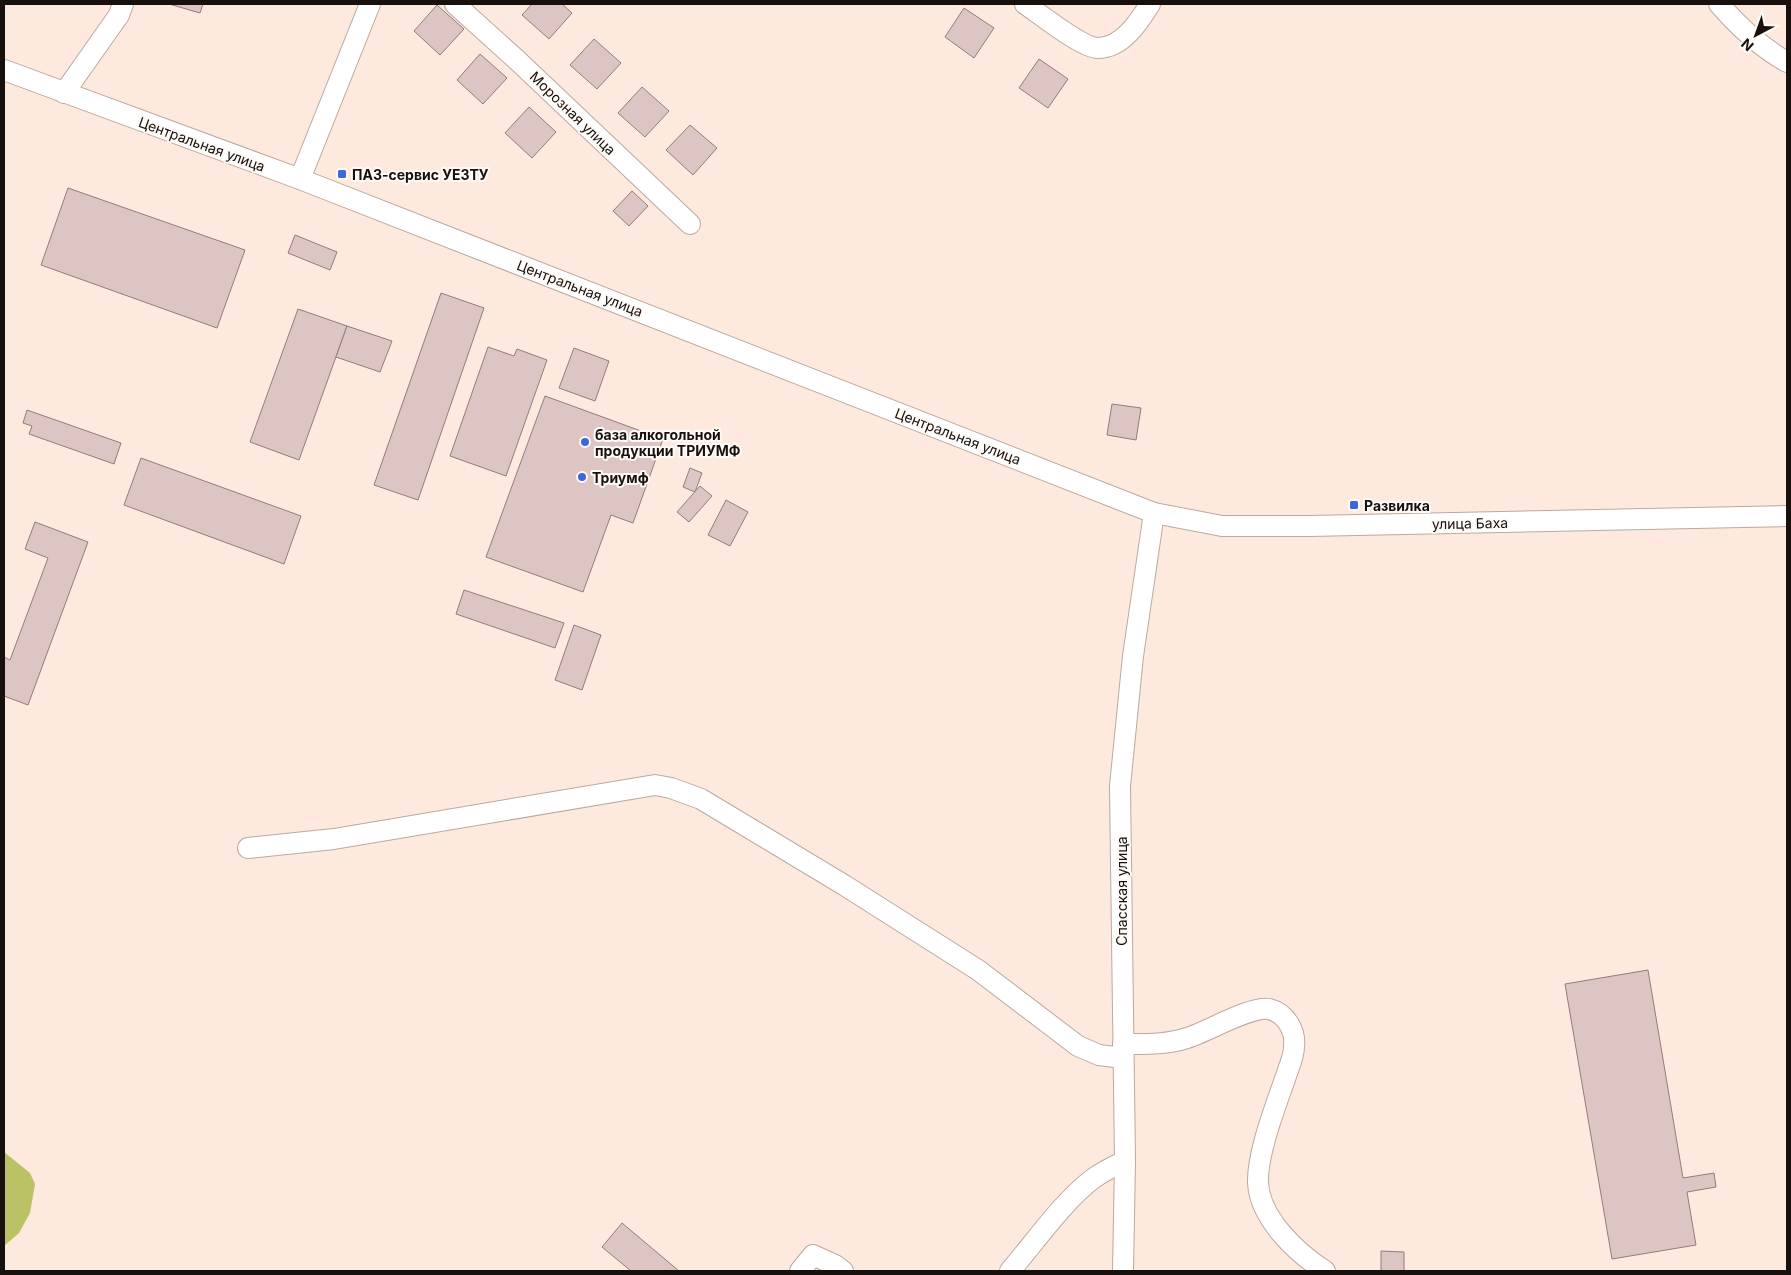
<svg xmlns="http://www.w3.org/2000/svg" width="1791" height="1275" viewBox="0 0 1791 1275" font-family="Inter,sans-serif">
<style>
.forest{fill:#bbc265}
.building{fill:#dcc5c3;stroke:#937d7c}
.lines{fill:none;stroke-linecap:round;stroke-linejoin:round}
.minor-casing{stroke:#bca99e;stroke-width:22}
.minor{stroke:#fff;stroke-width:20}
.poi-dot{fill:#3d68d9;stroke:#fefaf7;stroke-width:2}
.labels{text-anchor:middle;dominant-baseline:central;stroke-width:4;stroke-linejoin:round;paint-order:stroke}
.street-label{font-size:14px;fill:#17100c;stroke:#fefaf7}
.poi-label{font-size:14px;font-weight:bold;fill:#17100c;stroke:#fefaf7;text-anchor:start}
</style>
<rect width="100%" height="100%" fill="#fde9dd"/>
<path class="forest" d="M4 1152 30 1173 35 1184 30 1213 19 1233 4 1246Z"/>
<g class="building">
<path d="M169 4H203L200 13Z"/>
<path d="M532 4H562L572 13 549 39 522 15Z"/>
<path d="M437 5 464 29 440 55 414 31Z"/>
<path d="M964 8 994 28 974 58 945 37Z"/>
<path d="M594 39 621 63 597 89 570 65Z"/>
<path d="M480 54 507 78 483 104 457 80Z"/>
<path d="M1039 59 1068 79 1048 108 1019 88Z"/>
<path d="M642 87 669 111 645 137 618 113Z"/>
<path d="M529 107 556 132 532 158 505 133Z"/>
<path d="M690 125 717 148 693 175 666 150Z"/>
<path d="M68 188 245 250 217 328 41 265Z"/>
<path d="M632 191 648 206 629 226 613 211Z"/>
<path d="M295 235 337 252 330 270 288 253Z"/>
<path d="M441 293 484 308 418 500 374 485Z"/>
<path d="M298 309 347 326 299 460 250 442Z"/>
<path d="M347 326 392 341 380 372 336 357Z"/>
<path d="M488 347 514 356 517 349 547 360 506 476 450 456Z"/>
<path d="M574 348 609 361 595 401 559 388Z"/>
<path d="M545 396 663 439 633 523 611 515 583 592 486 557Z"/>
<path d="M1112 404 1141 408 1136 440 1107 435Z"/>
<path d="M27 410 121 443 114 464 29 434 32 426 23 423Z"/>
<path d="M141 458 301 516 284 564 124 505Z"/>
<path d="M690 468 702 473 695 492 683 487Z"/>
<path d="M700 486 712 496 689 522 677 512Z"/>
<path d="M726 500 748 512 730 546 708 535Z"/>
<path d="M35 522 88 542 28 705 4 696V657L10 660 48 558 25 549Z"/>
<path d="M464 590 564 623 555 648 456 614Z"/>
<path d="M574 625 601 635 582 690 555 680Z"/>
<path d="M1648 970 1683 1178 1714 1173 1716 1187 1687 1192 1696 1245 1612 1259 1565 984Z"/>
<path d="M622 1223 679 1271H631L602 1247Z"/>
<path d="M1381 1251 1404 1252V1271H1381Z"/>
</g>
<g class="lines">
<defs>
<g id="minor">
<path d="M455 4 518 61 690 224"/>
<path d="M1025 4C1040 14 1082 48 1098 48 1122 48 1139 22 1150 4"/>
<path d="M1719 4C1739 27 1760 47 1787 62"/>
<path d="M4 70 300 179 1154 513 1222 526H1309L1787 516"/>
<path d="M64 93 119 15 123 4"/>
<path d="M300 179 370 4"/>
<path d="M248 848 334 839 655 785 671 788 701 799 844 885 978 970 1078 1046 1099 1055 1123 1058"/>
<path d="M1123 1044C1144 1044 1166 1045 1187 1038 1207 1032 1250 1006 1269 1009 1286 1013 1296 1031 1294 1047 1294 1056 1289 1067 1286 1076 1276 1105 1257 1153 1258 1183 1260 1219 1297 1253 1325 1271"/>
<path d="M800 1271 813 1255 835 1265 843 1271"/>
<path d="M1010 1271C1035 1242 1064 1200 1094 1178 1104 1171 1114 1166 1125 1161"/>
<path d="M1123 1271 1125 1161 1120 786 1133 656 1154 513"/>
</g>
</defs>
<use href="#minor" class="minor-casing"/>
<use href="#minor" class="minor"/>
</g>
<g class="poi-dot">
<rect x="337" y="169" width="10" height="10" rx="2.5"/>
<circle cx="585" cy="442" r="5"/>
<circle cx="582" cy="477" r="5"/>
<rect x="1349" y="500" width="10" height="10" rx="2.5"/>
</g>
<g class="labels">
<g class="street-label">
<text transform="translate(573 113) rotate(44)">Морозная улица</text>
<text transform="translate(202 144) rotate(20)">Центральная улица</text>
<text transform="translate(580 288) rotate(21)">Центральная улица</text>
<text transform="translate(958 436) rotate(21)">Центральная улица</text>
<text transform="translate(1470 523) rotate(-1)">улица Баха</text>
<text transform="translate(1121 891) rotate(-90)">Спасская улица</text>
</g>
<g class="poi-label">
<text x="352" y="174">ПАЗ-сервис УЕЗТУ</text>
<text x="595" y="434">база алкогольной<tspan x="595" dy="16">продукции ТРИУМФ</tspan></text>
<text x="592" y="477">Триумф</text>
<text x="1364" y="505">Развилка</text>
</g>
</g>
<rect width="1791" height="1275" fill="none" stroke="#17100c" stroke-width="10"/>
<g transform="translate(1756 35) rotate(221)" stroke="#fefaf7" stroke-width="4" paint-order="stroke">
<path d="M0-4L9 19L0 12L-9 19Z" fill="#17100c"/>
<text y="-8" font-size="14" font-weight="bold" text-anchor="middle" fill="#17100c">N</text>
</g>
</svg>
